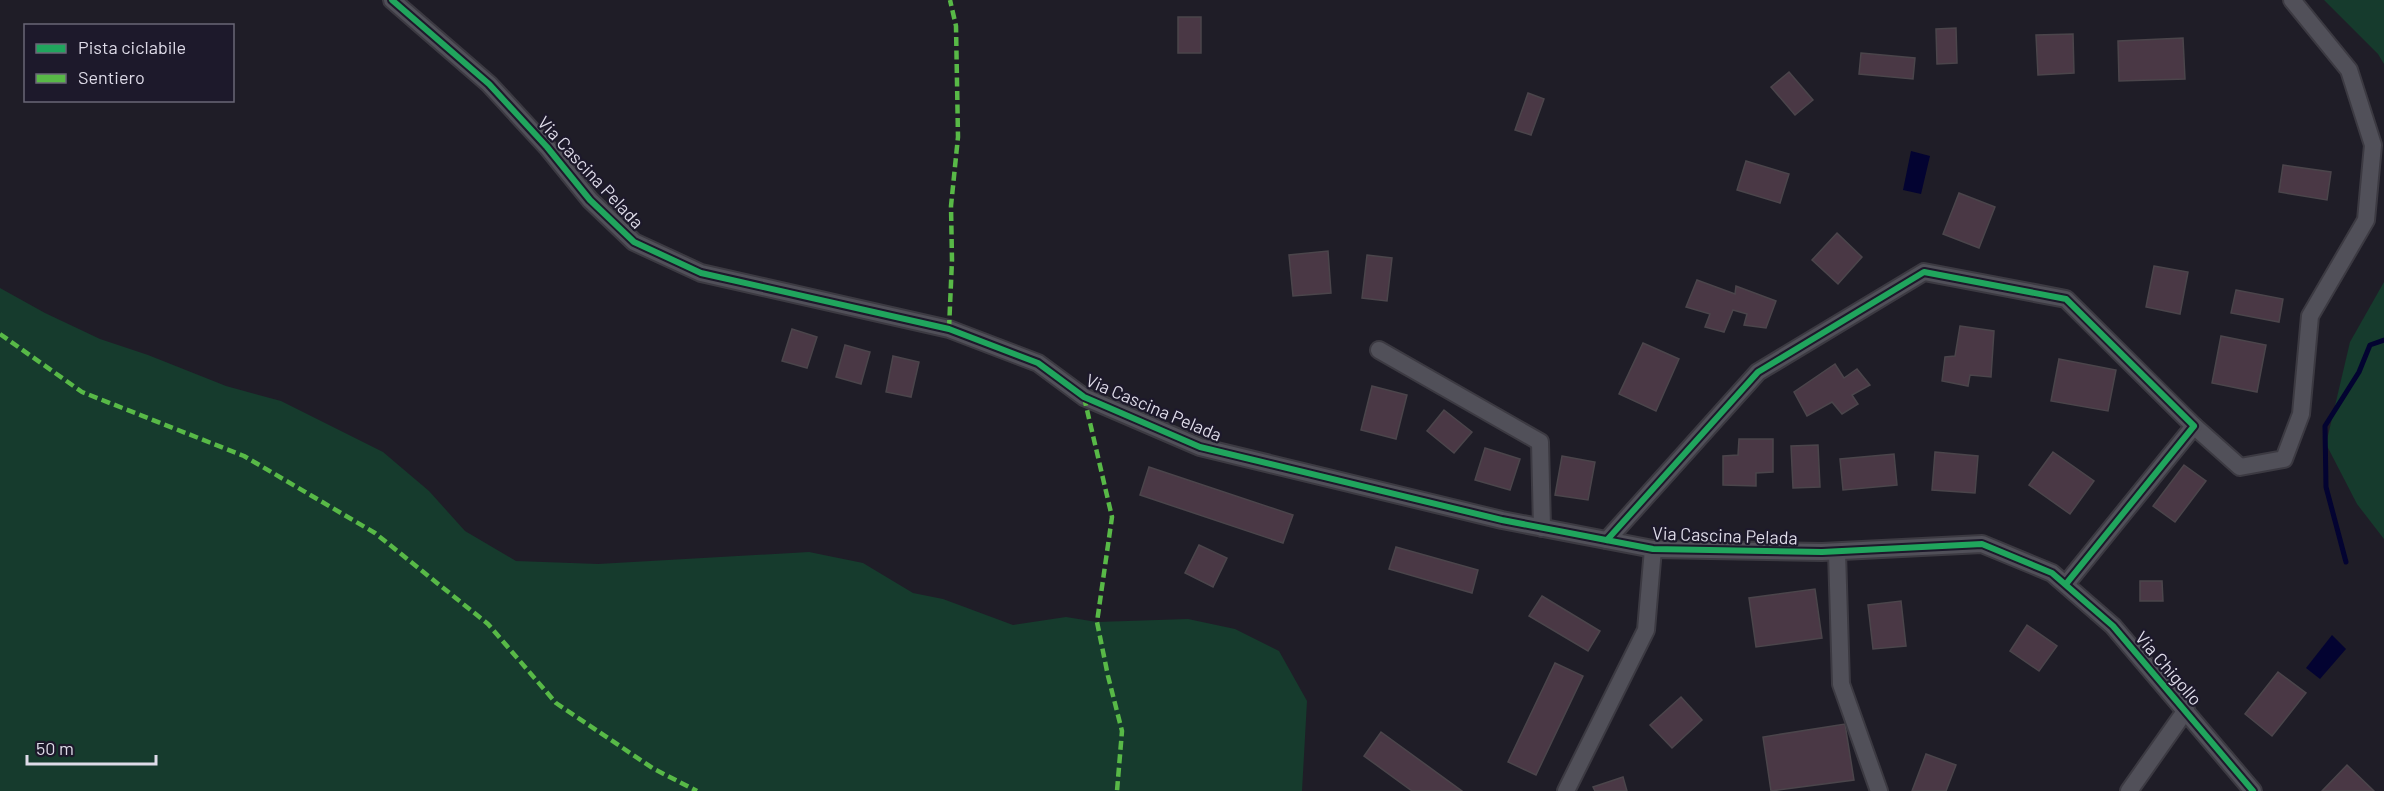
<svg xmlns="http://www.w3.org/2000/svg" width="2384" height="791" viewBox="0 0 2384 791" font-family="Barlow,sans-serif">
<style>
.green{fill:#163b2d}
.water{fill:#030331}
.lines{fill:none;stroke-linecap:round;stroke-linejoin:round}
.stream{stroke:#030331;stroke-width:5}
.building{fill:#4a3845;stroke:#4b454b;stroke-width:1.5}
.minor-casing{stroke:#3c3a42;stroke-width:20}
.minor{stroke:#515059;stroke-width:16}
.quiet{stroke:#58b947;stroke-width:4.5;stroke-dasharray:9 4.5;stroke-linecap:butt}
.cycleway-casing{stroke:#1d192b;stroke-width:10}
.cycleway{stroke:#20a55d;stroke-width:6}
.labels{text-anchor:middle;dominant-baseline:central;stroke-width:4.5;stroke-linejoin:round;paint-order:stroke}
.street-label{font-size:18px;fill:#dedbe8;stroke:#1d192b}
</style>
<rect width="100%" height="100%" fill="#1f1d27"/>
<g class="green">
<path d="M2324 0H2384V64L2378 54Z"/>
<path d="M2384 282V539L2357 504 2326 444 2350 342Z"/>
<path d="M0 288 45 313 100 339 148 355 226 386 281 401 383 452 429 491 465 531 516 561 598 564 809 552 863 563 913 593 943 599 1013 625 1066 617 1097 622 1188 619 1235 629 1279 651 1307 701 1302 791H0Z"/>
</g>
<g class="water">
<path d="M1911 151 1930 156 1921 194 1903 190Z"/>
<path d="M2332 635 2346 649 2320 679 2306 668Z"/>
</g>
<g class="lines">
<path class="stream" d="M2346 562 2326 487 2325 426 2359 372 2370 345 2384 340"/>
</g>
<g class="building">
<rect x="1178" y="17" width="23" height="36"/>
<path d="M1956 28 1957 63 1937 64 1936 29Z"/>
<path d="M2073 34 2074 73 2038 75 2036 35Z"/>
<path d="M2183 38 2185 79 2119 81 2118 41Z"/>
<path d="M1861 53 1915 58 1913 79 1859 74Z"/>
<path d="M1789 72 1813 100 1795 115 1771 87Z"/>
<path d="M1528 93 1544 99 1531 135 1515 130Z"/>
<path d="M1746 161 1789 174 1780 203 1737 190Z"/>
<path d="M2283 165 2331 172 2327 200 2279 192Z"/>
<path d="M1959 193 1995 207 1979 248 1943 234Z"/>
<path d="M1837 233 1862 257 1838 284 1812 260Z"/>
<path d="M1328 251 1331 293 1293 296 1289 255Z"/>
<path d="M1367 255 1392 258 1387 301 1362 298Z"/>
<path d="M2154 266 2188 272 2180 314 2146 307Z"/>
<path d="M1697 280 1735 294 1736 286 1776 301 1766 328 1744 325 1747 314 1733 310 1724 332 1705 327 1710 314 1686 307Z"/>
<path d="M2236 290 2283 299 2279 322 2231 313Z"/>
<path d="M1960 326 1994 331 1991 377 1970 375 1968 386 1942 381 1945 357 1955 356Z"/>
<path d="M792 329 817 337 807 368 782 361Z"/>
<path d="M2221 336 2266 345 2257 392 2212 383Z"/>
<path d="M1643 343 1679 359 1656 411 1619 394Z"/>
<path d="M845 345 870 352 861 384 836 377Z"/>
<path d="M893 356 919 362 911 397 886 392Z"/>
<path d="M2059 359 2116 370 2108 411 2051 401Z"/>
<path d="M1835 364 1844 378 1857 369 1870 385 1852 395 1858 404 1842 414 1832 402 1807 416 1794 392Z"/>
<path d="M1372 386 1407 395 1396 439 1361 430Z"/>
<path d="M1444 410 1472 432 1454 453 1427 431Z"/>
<path d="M1739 439H1773V472L1756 473V486L1723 485V456L1738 455Z"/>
<path d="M1818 445 1820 487 1793 488 1791 446Z"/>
<path d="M1485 448 1520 459 1510 490 1475 480Z"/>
<path d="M1935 452 1978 456 1975 493 1932 490Z"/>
<path d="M2053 452 2094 481 2070 514 2029 485Z"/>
<path d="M1894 454 1897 485 1843 490 1840 459Z"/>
<path d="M1562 456 1595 462 1588 500 1555 495Z"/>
<path d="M2184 465 2206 481 2175 522 2153 506Z"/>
<path d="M1149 467 1293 515 1283 543 1140 495Z"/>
<path d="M1199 545 1227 558 1213 587 1185 573Z"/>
<path d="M1396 547 1478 570 1472 593 1389 569Z"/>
<path d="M2140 581H2162L2163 601H2140Z"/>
<path d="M1815 589 1822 638 1756 647 1749 598Z"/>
<path d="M1542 596 1600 631 1588 651 1529 616Z"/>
<path d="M1901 601 1906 646 1873 649 1868 605Z"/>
<path d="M2027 625 2057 646 2039 671 2010 651Z"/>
<path d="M1555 663 1583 676 1536 775 1508 762Z"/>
<path d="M2278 672 2306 693 2272 736 2245 714Z"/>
<path d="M1681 697 1702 720 1672 748 1650 725Z"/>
<path d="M1845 724 1854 780 1771 791 1763 737Z"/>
<path d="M1381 732 1462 791H1412L1364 756Z"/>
<path d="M1926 754 1956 765 1946 791H1912Z"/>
<path d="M2347 765 2374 791H2322Z"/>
<path d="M1623 777 1627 791H1595L1593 787Z"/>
</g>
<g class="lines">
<defs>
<g id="minor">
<path d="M392 0 489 84 547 147 590 200 634 242 701 273 949 329 1038 363 1084 397 1200 447 1502 520 1653 549 1822 552 1982 544 2052 573 2113 626 2253 791"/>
<path d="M1379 350 1540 442 1542 528"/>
<path d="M2194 426 2240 467 2284 459 2301 414 2310 316 2366 220 2373 145 2349 70 2292 0"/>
<path d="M1607 540 1758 372 1924 272 2066 299 2194 426 2066 584"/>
<path d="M1837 552 1841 684 1879 791"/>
<path d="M1566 791 1646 630 1653 549"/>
<path d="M2129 791 2186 710"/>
</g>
</defs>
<use href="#minor" class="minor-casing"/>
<use href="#minor" class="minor"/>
<g class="quiet">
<path d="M949 329 952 260 951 206 958 137 956 26 950 0"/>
<path d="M0 334 82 392 244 456 375 533 488 624 556 703 654 769 697 791"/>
<path d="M1084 397 1112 517 1097 622 1108 676 1122 731 1117 791"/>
</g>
<defs>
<g id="cycleway">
<path d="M392 0 489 84 547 147 590 200 634 242 701 273 949 329 1038 363 1084 397 1200 447 1502 520 1653 549 1822 552 1982 544 2052 573 2113 626 2253 791"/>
<path d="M1607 540 1758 372 1924 272 2066 299 2194 426 2066 584"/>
</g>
</defs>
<use href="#cycleway" class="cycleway-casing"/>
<use href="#cycleway" class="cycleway"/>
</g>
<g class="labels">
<g class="street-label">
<text transform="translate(591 172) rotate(47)">Via Cascina Pelada</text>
<text transform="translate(1154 407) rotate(23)">Via Cascina Pelada</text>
<text transform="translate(1725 535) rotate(2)">Via Cascina Pelada</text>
<text transform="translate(2169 668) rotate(49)">Via Chigollo</text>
</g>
</g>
<rect x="24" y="24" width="210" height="78" fill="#1d192b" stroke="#6a6777" stroke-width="1.5"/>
<rect x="36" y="44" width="30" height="9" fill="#20a55d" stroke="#6a6777" stroke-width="1.5"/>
<text x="78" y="54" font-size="18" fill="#dedbe8">Pista ciclabile</text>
<rect x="36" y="74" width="30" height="9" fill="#58b947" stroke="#6a6777" stroke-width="1.5"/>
<text x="78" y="84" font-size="18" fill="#dedbe8">Sentiero</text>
<path d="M27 755v9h129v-9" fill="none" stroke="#dedbe8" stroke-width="3"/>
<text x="36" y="755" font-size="18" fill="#dedbe8" stroke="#1d192b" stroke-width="4.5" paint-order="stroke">50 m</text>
</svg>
